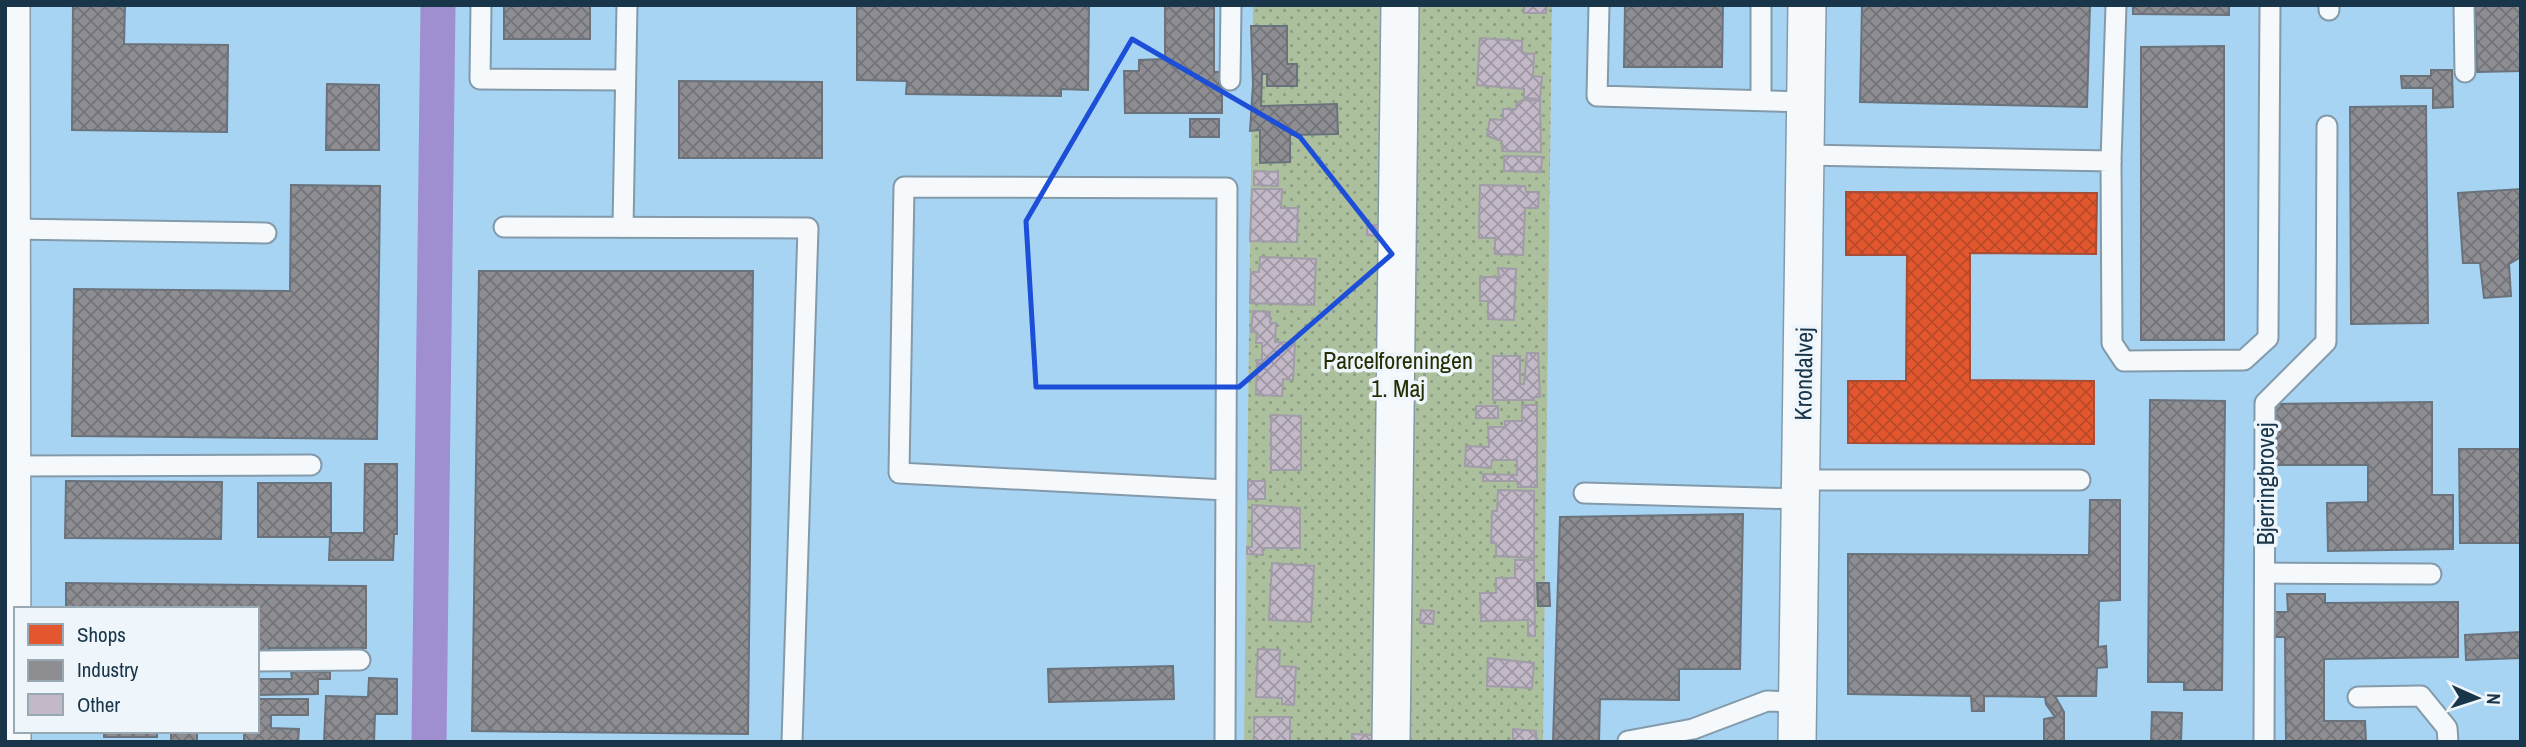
<svg xmlns="http://www.w3.org/2000/svg" width="2526" height="747" viewBox="0 0 2526 747" font-family="'Archivo Narrow',sans-serif">
<style>
.built{fill:#a8d4f4;fill-rule:evenodd}
.garden{fill:url(#garden-dots)}
.shops{fill:url(#shops-cross-hatch);stroke:#a74d36;stroke-width:2}
.industry{fill:url(#industry-cross-hatch);stroke:#6a737c;stroke-width:2}
.lines{fill:none;stroke-linecap:round;stroke-linejoin:round}
.canal{stroke:#9f8ed0;stroke-width:35}
.building{fill:url(#building-cross-hatch);stroke:#a09ca8;stroke-width:2}
.service-casing{stroke:#839aaa;stroke-width:23}
.minor-casing{stroke:#839aaa;stroke-width:40}
.service{stroke:#f6f9fc;stroke-width:19}
.minor{stroke:#f6f9fc;stroke-width:37}
.marked{fill:none;stroke:#1d4ed8;stroke-width:5;stroke-linejoin:round}
.labels{text-anchor:middle;dominant-baseline:central;stroke-width:7;stroke-linejoin:round;paint-order:stroke}
.park-label{font-size:24px;fill:#252e02;stroke:#eff6fb}
.street-label{font-size:24px;fill:#183549;stroke:#eff6fb}
</style>
<defs>
<pattern id="garden-dots" width="8" height="8" patternUnits="userSpaceOnUse" patternTransform="scale(1.75)"><rect width="8" height="8" fill="#acc09e"/><path d="M2 2h.1M6 6h.1" fill="none" stroke="#8b9d83" stroke-width="1.8" stroke-linecap="round"/></pattern>
<pattern id="shops-cross-hatch" width="8" height="8" patternUnits="userSpaceOnUse" patternTransform="scale(1.75)"><rect width="8" height="8" fill="#e4572e"/><path d="M0 0l8 8M0 8l8-8" fill="none" stroke="#b84929"/></pattern>
<pattern id="industry-cross-hatch" width="8" height="8" patternUnits="userSpaceOnUse" patternTransform="scale(1.75)"><rect width="8" height="8" fill="#8d8d92"/><path d="M0 0l8 8M0 8l8-8" fill="none" stroke="#727479"/></pattern>
<pattern id="building-cross-hatch" width="8" height="8" patternUnits="userSpaceOnUse" patternTransform="scale(1.75)"><rect width="8" height="8" fill="#c2b8c6"/><path d="M0 0l8 8M0 8l8-8" fill="none" stroke="#9d96a3"/></pattern>
</defs>
<rect width="100%" height="100%" fill="#c1d7e8"/>
<g class="built">
<path d="M5 5H1253L1244 742H5ZM16 609H257V731H16Z"/>
<path d="M1552 5H2521V742H1543Z"/>
</g>
<path class="garden" d="M1253 5H1552L1543 742H1244Z"/>
<path class="shops" d="M1846 192 2097 193 2096 254 1970 253V380L2094 381V444L1848 443V381H1906L1907 255H1846Z"/>
<g class="industry">
<path d="M73 5H125L124 44 228 45 227 132 72 130Z"/>
<rect x="504" y="5" width="86" height="34"/>
<path d="M857 5H1089L1088 90 1061 89V96L906 94 907 81 857 80Z"/>
<path d="M1165 5H1214V72H1222V113H1125L1124 71H1139V60L1165 59Z"/>
<path d="M1625 5H1723L1722 67H1624Z"/>
<path d="M1862 5H2090L2087 107 1860 102Z"/>
<path d="M2133 5H2229V15L2133 14Z"/>
<path d="M2475 5H2521V71L2477 72Z"/>
<path d="M1251 26H1287V64H1297V86H1267V74H1262L1261 106 1337 104 1338 134 1290 135V162L1260 163V130L1250 131 1253 84Z"/>
<path d="M2224 46V340H2141V47Z"/>
<path d="M2431 70H2452L2453 107 2433 108V88H2402L2401 76H2431Z"/>
<path d="M679 81 822 82V158H679Z"/>
<path d="M327 84 379 85V150H326Z"/>
<path d="M2426 106 2428 323 2351 324 2350 107Z"/>
<rect x="1190" y="119" width="29" height="18"/>
<path d="M291 185 380 186 377 439 72 436 74 289 290 291Z"/>
<path d="M2521 189V257L2509 264 2511 296 2484 298 2480 263H2463L2458 193Z"/>
<path d="M479 271H753L748 734 472 731Z"/>
<path d="M2150 400 2225 401 2222 690H2184V682H2148Z"/>
<path d="M2432 402V495H2453V549L2328 551 2327 503 2368 502V465H2276L2275 404Z"/>
<path d="M2459 449H2521V543H2460Z"/>
<path d="M365 464H397V534H394L393 560H329L330 537H258V483H331V533H364Z"/>
<path d="M66 481 222 482 221 539 65 538Z"/>
<path d="M2090 500H2120V600L2099 601 2098 647 2106 646 2107 667 2097 668 2096 696H2055L2064 712V742H2044V719L2055 717 2046 704 2045 697 1984 696V711H1972L1971 696 1848 694V554L2089 555Z"/>
<path d="M1743 514 1740 669H1679V700L1600 699 1599 742H1553L1560 517Z"/>
<path d="M66 583 366 586V648H269L270 651H257V609H66Z"/>
<path d="M1537 583H1549L1550 606H1538Z"/>
<path d="M2287 594H2325V603L2458 602V657L2324 659V721H2365L2366 742H2286L2285 637H2274V612H2288Z"/>
<path d="M2521 632V658L2466 660 2465 635Z"/>
<path d="M1173 666 1174 699 1049 702 1048 669Z"/>
<path d="M291 671 330 672V679H318V694L257 695V679H292Z"/>
<path d="M369 678 397 679V714H375L374 742H324L326 696 368 697Z"/>
<path d="M257 699H308V715H271V728L299 729 298 742H244V731H257Z"/>
<path d="M2152 712 2182 713 2181 742H2151Z"/>
<rect x="104" y="731" width="53" height="6"/>
<rect x="171" y="731" width="26" height="11"/>
</g>
<g class="lines">
<path class="canal" d="M429 742 438 5"/>
</g>
<g class="building">
<rect x="1524" y="5" width="22" height="8"/>
<path d="M1480 38 1522 41V53L1534 54 1533 76 1542 77 1540 99 1524 98V89L1477 85Z"/>
<path d="M1522 100 1540 101 1541 152 1502 151V141L1487 136 1490 119 1503 120V109H1516L1517 103Z"/>
<path d="M1504 156 1542 157 1541 172 1504 171Z"/>
<path d="M1254 171 1278 172V186L1254 185Z"/>
<path d="M1480 185 1525 186 1526 192H1539L1538 208H1525L1523 255 1495 254V238H1479Z"/>
<path d="M1252 189H1282L1281 208H1298L1297 242 1250 241Z"/>
<path d="M1367 225H1380V236L1367 235Z"/>
<path d="M1260 257 1316 259 1314 305 1250 303 1251 272H1259Z"/>
<path d="M1498 268 1516 269 1514 320 1488 319V301H1480V277H1499Z"/>
<path d="M1253 311 1270 312V323H1276L1275 342 1295 343 1293 380 1283 379 1282 396 1256 395 1257 360H1262V343H1256L1257 332H1251Z"/>
<path d="M1527 353H1538L1540 397H1534V400H1493V356H1520V384H1524Z"/>
<path d="M1522 405H1537V487H1518L1517 481H1483V474L1517 475V460H1492L1491 468 1465 466 1466 446 1489 447 1488 427H1505V421H1522Z"/>
<rect x="1476" y="406" width="22" height="12"/>
<path d="M1271 415 1301 416V470H1271Z"/>
<rect x="1248" y="481" width="17" height="18"/>
<path d="M1498 490 1534 491V558L1496 556V543H1491L1492 511H1497Z"/>
<path d="M1252 505 1300 508V548H1262L1263 555 1247 554V547H1252Z"/>
<path d="M1515 560H1534L1535 636H1528V620L1481 621 1480 593H1496V578H1515Z"/>
<path d="M1272 563 1314 566 1311 622 1269 620Z"/>
<path d="M1421 610 1434 611 1433 624 1420 623Z"/>
<path d="M1258 649 1280 650 1279 666 1296 667 1294 705 1282 704V698L1256 697Z"/>
<path d="M1488 658 1534 663 1532 688 1487 686Z"/>
<rect x="1254" y="717" width="36" height="25"/>
<path d="M1513 729 1536 731V742H1513Z"/>
<path d="M1352 734 1373 735V742H1352Z"/>
</g>
<g class="lines">
<defs>
<g id="service">
<path d="M481 5 480 79 625 80"/>
<path d="M1599 5 1597 96 1807 102"/>
<path d="M2329 5V10"/>
<path d="M2464 5 2465 72"/>
<path d="M1230 80 1231 5"/>
<path d="M1761 100V5"/>
<path d="M1806 155 2111 161 2112 343 2124 361 2244 360 2268 338 2270 5"/>
<path d="M2111 161 2116 5"/>
<path d="M504 227 808 228 792 742"/>
<path d="M623 227 627 5"/>
<path d="M12 229 266 233"/>
<path d="M12 466 311 465"/>
<path d="M1802 480H2080"/>
<path d="M1584 493 1801 499"/>
<path d="M2265 573 2431 574"/>
<path d="M257 661 360 660"/>
<path d="M2358 697 2421 696 2447 728 2448 742"/>
<path d="M1628 741 1693 729 1767 701 1798 702"/>
<path d="M1225 742 1227 188 904 187 899 473 1226 490"/>
<path d="M2264 742 2265 403 2326 342 2327 126"/>
</g>
<g id="minor">
<path d="M11 5 12 742"/>
<path d="M1391 742 1400 5"/>
<path d="M1797 742 1807 5"/>
</g>
</defs>
<use href="#service" class="service-casing"/>
<use href="#minor" class="minor-casing"/>
<use href="#service" class="service"/>
<use href="#minor" class="minor"/>
</g>
<path class="marked" d="M1132 39 1300 137 1392 254 1239 387H1036L1026 221Z"/>
<g class="labels">
<g class="park-label">
<text x="1398" y="360">Parcelforeningen<tspan x="1398" dy="28">1. Maj</tspan></text>
</g>
<g class="street-label">
<text transform="translate(1803 374) rotate(-89)">Krondalvej</text>
<text transform="translate(2265 484) rotate(-90)">Bjerringbrovej</text>
</g>
</g>
<rect width="2526" height="747" fill="none" stroke="#183549" stroke-width="14"/>
<rect x="14" y="607" width="245" height="126" fill="#eff6fb" stroke="#99a9b4" stroke-width="2"/>
<rect x="28" y="624" width="35" height="21" fill="#e4572e" stroke="#99a9b4" stroke-width="2"/>
<text x="77" y="642" font-size="21" fill="#183549">Shops</text>
<rect x="28" y="660" width="35" height="21" fill="#8d8d92" stroke="#99a9b4" stroke-width="2"/>
<text x="77" y="677" font-size="21" fill="#183549">Industry</text>
<rect x="28" y="694" width="35" height="21" fill="#c2b8c6" stroke="#99a9b4" stroke-width="2"/>
<text x="77" y="712" font-size="21" fill="#183549">Other</text>
<g transform="translate(2477 698) rotate(93)" stroke="#eff6fb" stroke-width="5" paint-order="stroke">
<path d="M0-5L12 26L0 18L-12 26Z" fill="#183549"/>
<text y="-10" font-size="19" font-weight="bold" text-anchor="middle" fill="#183549">N</text>
</g>
</svg>
